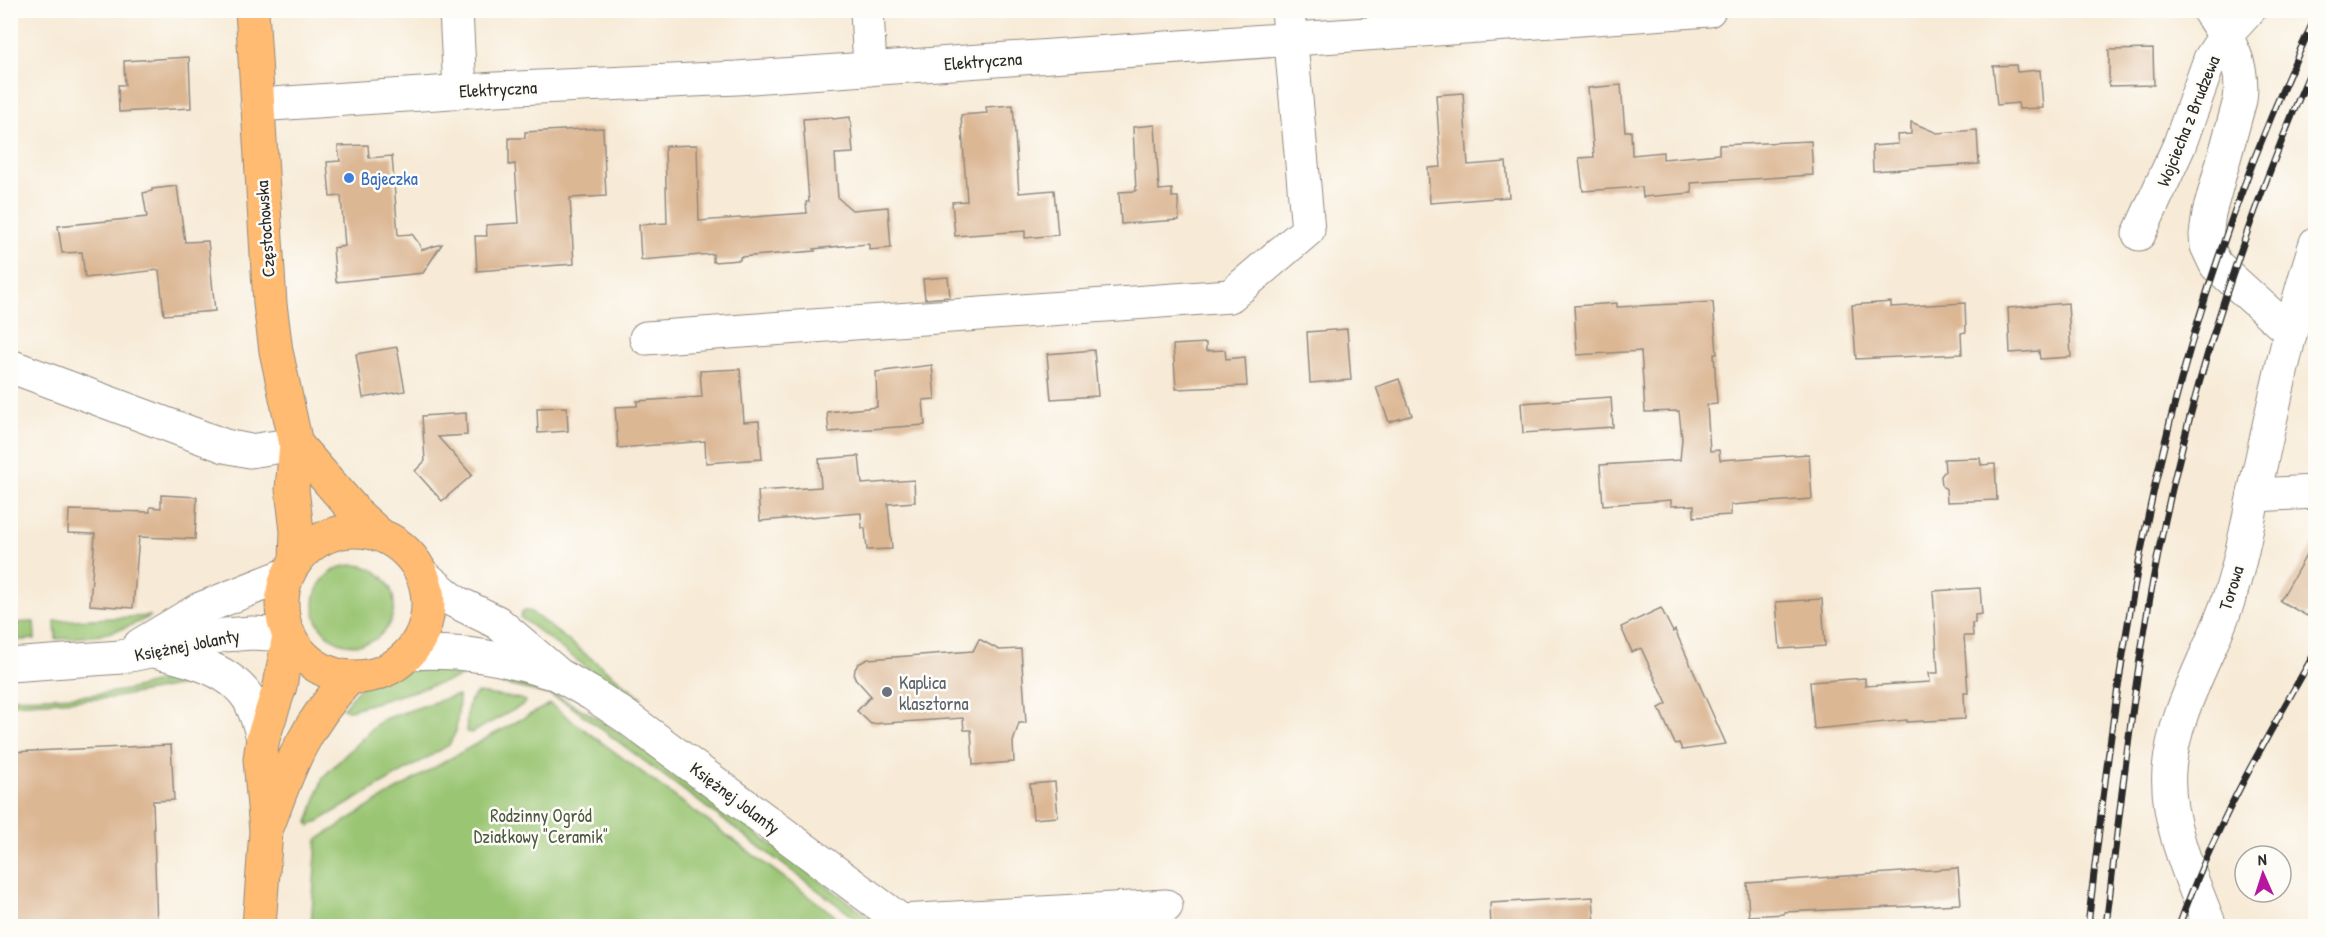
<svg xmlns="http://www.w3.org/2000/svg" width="2326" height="937" viewBox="0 0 2326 937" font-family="'Patrick Hand',sans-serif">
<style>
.green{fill:#9ac572;stroke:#62784e;stroke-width:1.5}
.building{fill:#dcb794}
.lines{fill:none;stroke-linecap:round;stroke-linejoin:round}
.minor-casing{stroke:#918a80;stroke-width:35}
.major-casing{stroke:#918a80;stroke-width:35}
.minor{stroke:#fff;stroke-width:33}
.major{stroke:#ffbb71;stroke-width:33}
.rail-casing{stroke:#2b2b2b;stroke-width:7}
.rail{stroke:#fdfcf7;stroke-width:4.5;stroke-dasharray:14;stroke-linecap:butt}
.shop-dot{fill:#3f7fe0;stroke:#fdfcf7;stroke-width:2}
.worship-dot{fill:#6b7280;stroke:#fdfcf7;stroke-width:2}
.labels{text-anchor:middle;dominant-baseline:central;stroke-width:5;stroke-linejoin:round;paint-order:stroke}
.street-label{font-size:18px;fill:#2b2b2b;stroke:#fdfcf7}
.shop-label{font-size:18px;fill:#366cbe;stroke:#fdfcf7;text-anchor:start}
.worship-label{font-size:18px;fill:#5b616d;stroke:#fdfcf7;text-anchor:start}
.park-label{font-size:18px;fill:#4c5940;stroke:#fdfcf7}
</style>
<rect width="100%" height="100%" fill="#fdfcf7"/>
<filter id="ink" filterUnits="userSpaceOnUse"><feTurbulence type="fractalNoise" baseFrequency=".0167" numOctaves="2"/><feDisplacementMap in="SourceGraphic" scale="12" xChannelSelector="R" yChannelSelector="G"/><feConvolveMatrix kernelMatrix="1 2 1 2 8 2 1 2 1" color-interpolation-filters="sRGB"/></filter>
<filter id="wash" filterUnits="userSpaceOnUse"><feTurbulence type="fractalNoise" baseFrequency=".008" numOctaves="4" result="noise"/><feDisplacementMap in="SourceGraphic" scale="24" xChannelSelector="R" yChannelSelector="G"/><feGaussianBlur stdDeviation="1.35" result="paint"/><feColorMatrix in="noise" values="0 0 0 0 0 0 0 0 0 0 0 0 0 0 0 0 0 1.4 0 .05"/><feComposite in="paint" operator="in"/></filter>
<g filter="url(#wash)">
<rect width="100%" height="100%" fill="#f7ead6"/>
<g class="green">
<circle cx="354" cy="605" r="40"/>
<path d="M524 610 531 612 641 697 627 698 520 617Z"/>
<path d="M151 616C116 634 95 637 56 639L55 621Z"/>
<path d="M34 622 35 639 11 641V623Z"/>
<path d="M469 667 466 673 461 677 350 710 342 709C348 703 353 693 360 688 388 667 436 668 469 667Z"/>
<path d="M189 676 197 677 196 680 188 684 111 698 11 704 10 698C47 697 85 697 121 691 144 688 166 677 189 676Z"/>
<path d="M500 676 556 695 595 717 642 749 881 926H866L569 705 550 695 503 684 499 682Z"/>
<path d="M478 693 521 699 526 701 523 705 471 733 467 732C466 720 466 699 478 693Z"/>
<path d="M453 696H458L459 701 456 731 449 745 310 826 308 823 323 777 377 724 384 719Z"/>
<path d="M550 704 849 926H311L317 840C392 790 470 746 550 704Z"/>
</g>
<g id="blocks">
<g class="building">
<path d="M2153 49 2154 85 2109 86V50Z"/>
<path d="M189 57 191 108 119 112 118 85H125L124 61Z"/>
<path d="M2016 65 2017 72 2040 70 2043 108 2019 109 2018 103 1997 105 1993 66Z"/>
<path d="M1621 85 1625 131H1631L1632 155 1663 152V159L1719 154V145L1811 141 1813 175 1691 183 1692 193 1643 197 1642 187 1583 191 1579 158 1594 157 1588 88Z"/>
<path d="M1463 93 1468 165 1506 162 1509 197 1430 203 1428 168 1441 167 1436 95Z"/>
<path d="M1013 105 1019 193 1054 190 1058 235 1025 238V231L955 236 952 202 967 201 961 115 987 113 986 107Z"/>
<path d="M832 117 833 119 850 117 853 153 835 154 838 198 852 210 888 207 891 248 869 250V244L842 246 814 249 815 251 740 257V260L713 262V254L641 260 639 225 667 223 665 146 697 145 699 221 807 213 806 202H809L803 119Z"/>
<path d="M1911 122 1937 133 1977 130 1979 164 1873 171 1872 146 1898 144 1897 135 1911 134Z"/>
<path d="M1155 125 1159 190 1172 189V197H1178L1179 220 1121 224 1119 192 1136 191 1133 127Z"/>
<path d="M603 128 606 196 570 198 574 264 477 271 475 236H487L486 225 519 223 515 164 509 165V138H525V132Z"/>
<path d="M368 145 369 158 392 156 398 235 412 234 420 245 421 250 442 244 423 273 336 282 333 248 345 246 341 196 330 197 327 162 340 161 338 146Z"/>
<path d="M177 186 185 242 208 241 215 311 164 315 159 270 85 278 82 252 62 253 58 226 147 217 143 193 152 191V189Z"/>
<path d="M948 277 950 297 925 299 923 279Z"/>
<path d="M1713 302 1717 354H1714L1717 404 1707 405 1710 451 1719 450 1720 460 1809 454 1812 499 1731 505V515L1694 517V505L1671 506V500L1603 505 1600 465 1680 460 1682 439 1679 411 1645 412 1641 351 1577 355 1574 306 1617 303V307Z"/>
<path d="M1891 302V307L1965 303 1966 332 1961 333 1962 354 1856 359 1852 305Z"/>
<path d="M2068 303 2071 357 2040 359 2039 351 2010 353 2008 308Z"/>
<path d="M1347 329 1351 380 1310 383 1307 332Z"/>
<path d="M1206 343V351L1225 350 1226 359 1245 357 1247 386 1176 389 1173 345Z"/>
<path d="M397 347 405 391 363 398 356 354Z"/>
<path d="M1094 350 1098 396 1051 399 1047 354Z"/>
<path d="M932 365 935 399 923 400 925 425 829 432 827 412 877 407 876 372Z"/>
<path d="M740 369 744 422 759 421 762 459 706 463 705 441 618 448 615 407 637 406V401L702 397 700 371Z"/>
<path d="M1399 379 1412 415 1389 422 1376 387Z"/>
<path d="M1611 397 1613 427 1523 433 1521 403Z"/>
<path d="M567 407 568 431 538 433 537 408Z"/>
<path d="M466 413 467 435 438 437 472 475 442 501 415 471 425 461 422 416Z"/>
<path d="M859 456 862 484 914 480 915 502 888 504 892 549 867 550 865 528H862L861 513 760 521 758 491 821 487 819 459Z"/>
<path d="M1980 458 1981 465 1995 464 1997 500 1947 502 1946 489 1942 486 1941 476 1945 471 1944 459Z"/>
<path d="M161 495 197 497 195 539 139 537 133 608 90 605 95 534 68 533 69 510 150 512V507L161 508Z"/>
<path d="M2316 538V601L2307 616 2280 601Z"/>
<path d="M1980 588 1982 614 1975 615V623H1972L1973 636H1964L1968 693H1964L1965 719 1907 722V720L1814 729 1810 682 1865 678V686L1930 682 1929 673H1938L1933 591Z"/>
<path d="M1822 599 1825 646 1780 649 1776 602Z"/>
<path d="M1661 608 1673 632 1675 630 1726 744 1682 750 1679 743 1675 744 1659 708 1667 704 1641 648 1632 652 1621 627Z"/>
<path d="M979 639 999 650 1021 649 1026 723H1019L1013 742 1014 762 973 765 971 730H964L963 718 871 724 857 711 871 696 854 677 855 669 858 664 868 659 973 651Z"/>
<path d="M171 745 174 800 153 801 157 927H10V752Z"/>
<path d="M1055 782 1058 817 1033 819 1030 784Z"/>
<path d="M1958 868 1961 904 1784 912V914L1749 916 1747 883Z"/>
<path d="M1593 897 1595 927H1491L1490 903Z"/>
</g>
</g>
</g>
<g filter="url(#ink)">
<use href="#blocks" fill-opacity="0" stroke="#918a80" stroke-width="1.5"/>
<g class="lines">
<defs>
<g id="minor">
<path d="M456 10 460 91"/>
<path d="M867 10 870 69"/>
<path d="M2208 10C2229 41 2245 62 2240 100L2209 213 2206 235 2207 246 2216 265 2290 332"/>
<path d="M257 105 496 89 737 78 1709 10"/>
<path d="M2139 234 2179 146 2210 59 2225 36 2249 10"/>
<path d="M646 338 1230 296 1308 230 1288 10"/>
<path d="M10 366 225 446 250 451 296 444"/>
<path d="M2254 495 2316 492"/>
<path d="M423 575 454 601 497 622 559 675 592 694 625 716 908 926"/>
<path d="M140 645 200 609 288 574"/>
<path d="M158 652C190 660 234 670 251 703 256 714 260 726 263 738"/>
<path d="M410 653C459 650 502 657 549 672"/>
<path d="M10 665 121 657 225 635 252 633 289 635"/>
<path d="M901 921 1166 906"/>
<path d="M2210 926C2192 880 2165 821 2169 770 2174 708 2212 653 2230 595 2241 562 2247 527 2254 494 2273 410 2289 325 2316 243"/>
</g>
<g id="major">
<path d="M252 10 270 304 276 351 296 444 292 489 297 531 296 561"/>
<path d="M296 444 359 516 379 534"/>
<circle cx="355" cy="604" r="73"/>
<path d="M269 823C290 764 306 724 350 677"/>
<path d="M259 926 266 831 260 759 263 738 280 686 289 635"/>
</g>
</defs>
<use href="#minor" class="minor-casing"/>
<use href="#major" class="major-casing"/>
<use href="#minor" class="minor"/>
<use href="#major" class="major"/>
<defs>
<g id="rail">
<path d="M2088 926C2102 801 2117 675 2141 551 2177 367 2235 186 2316 16"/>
<path d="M2106 926C2121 802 2134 677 2158 554 2192 384 2246 218 2316 59"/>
<path d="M2179 926C2213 829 2265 740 2316 651"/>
</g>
</defs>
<use href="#rail" class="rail-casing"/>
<use href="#rail" class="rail"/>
</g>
</g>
<circle class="shop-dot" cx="349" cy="178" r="6"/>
<circle class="worship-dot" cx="887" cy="692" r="6"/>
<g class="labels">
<g class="street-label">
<text transform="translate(983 61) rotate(-4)">Elektryczna</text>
<text transform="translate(498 89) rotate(-3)">Elektryczna</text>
<text transform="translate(2188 121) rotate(-68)">Wojciecha z Brudzewa</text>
<text transform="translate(265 229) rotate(-94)">Częstochowska</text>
<text transform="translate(2231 588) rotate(-73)">Torowa</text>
<text transform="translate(187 645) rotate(-11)">Księżnej Jolanty</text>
<text transform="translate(735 798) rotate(37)">Księżnej Jolanty</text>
</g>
<g class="shop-label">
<text x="361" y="178">Bajeczka</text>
</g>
<g class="worship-label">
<text x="899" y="682">Kaplica<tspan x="899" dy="21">klasztorna</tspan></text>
</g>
<g class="park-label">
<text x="541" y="815">Rodzinny Ogród<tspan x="541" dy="21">Działkowy "Ceramik"</tspan></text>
</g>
</g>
<rect width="2326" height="937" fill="none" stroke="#fdfcf7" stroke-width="36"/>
<g transform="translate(2263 874) rotate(357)"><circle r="28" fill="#fdfcf7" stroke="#a9a8a5" stroke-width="1.5"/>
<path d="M0-4.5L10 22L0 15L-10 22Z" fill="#b5179e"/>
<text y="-9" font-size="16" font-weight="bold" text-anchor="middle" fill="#2b2b2b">N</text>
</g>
</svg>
